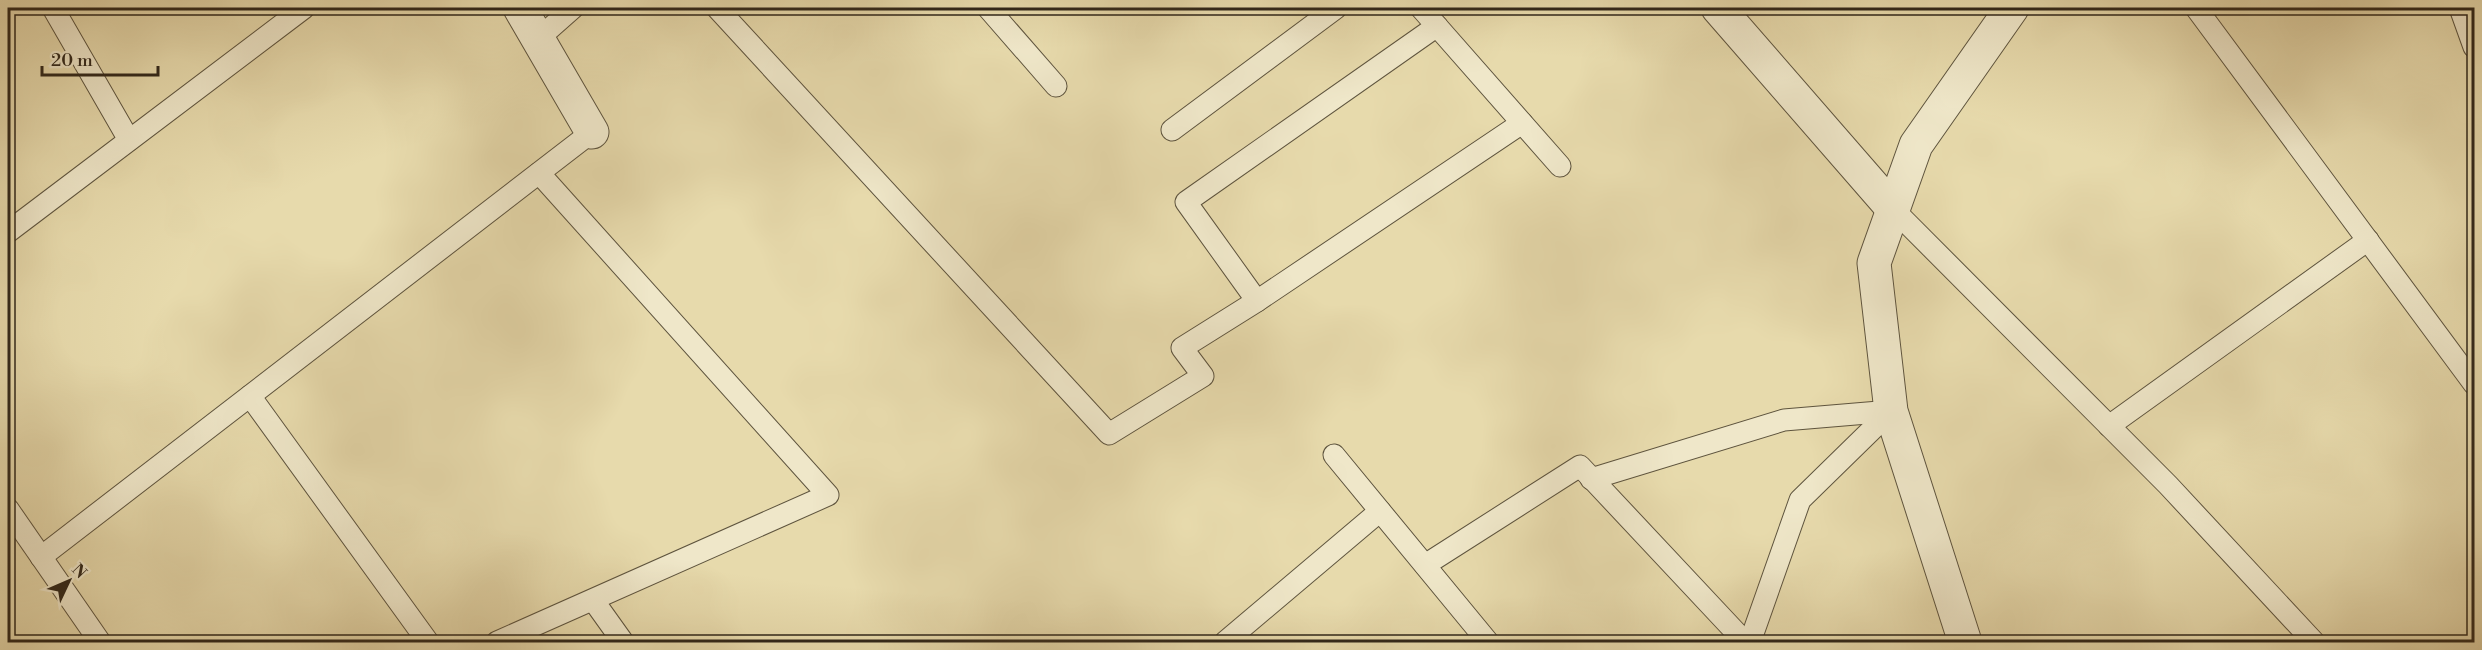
<svg xmlns="http://www.w3.org/2000/svg" width="2482" height="650" viewBox="0 0 2482 650" font-family="'Libre Bodoni',serif">
<style>
.lines{fill:none;stroke-linecap:round;stroke-linejoin:round}
.service-casing{stroke:#5e543e;stroke-width:23}
.minor-casing{stroke:#5e543e;stroke-width:35}
.tertiary-casing{stroke:#5e543e;stroke-width:35}
.service{stroke:#efe7c9;stroke-width:21}
.minor{stroke:#efe7c9;stroke-width:33}
.tertiary{stroke:#efe7c9;stroke-width:33}
</style>
<rect width="100%" height="100%" fill="#e7daac"/>
<filter id="stains"><feTurbulence type="fractalNoise" baseFrequency=".00333" numOctaves="4"/><feColorMatrix values="0 0 0 0 .2 0 0 0 0 .09 0 0 0 0 .02 0 0 0 .5 -.17"/></filter>
<radialGradient id="worn" r=".72"><stop offset=".6" stop-color="#630" stop-opacity="0"/><stop offset="1" stop-color="#630" stop-opacity=".3"/></radialGradient>
<g class="lines">
<defs>
<g id="service">
<path d="M53 8 129 140"/>
<path d="M717 8 1109 434 1203 376 1182 348 1257 301 1522 123"/>
<path d="M988 8 1056 86"/>
<path d="M1421 8 1560 166"/>
<path d="M2196 8 2474 384"/>
<path d="M2460 8 2474 47"/>
<path d="M538 39 573 8"/>
<path d="M1172 130 1336 8"/>
<path d="M1893 209 2168 485 2314 642"/>
<path d="M8 232 304 8"/>
<path d="M1257 301 1186 202 1437 26"/>
<path d="M250 396 428 642"/>
<path d="M2109 426 2368 240"/>
<path d="M1334 455 1488 642"/>
<path d="M1591 479 1784 420 1891 411"/>
<path d="M8 509 100 642"/>
<path d="M41 557 592 132"/>
<path d="M1425 565 1580 466 1745 642"/>
<path d="M593 600 623 642"/>
<path d="M497 642 828 495 539 173"/>
<path d="M1225 642 1380 511"/>
<path d="M1750 642 1800 500 1891 411"/>
</g>
<g id="minor">
<path d="M520 8 592 132"/>
<path d="M1718 8 1893 209"/>
</g>
<path id="tertiary" d="M1965 642 1891 411 1874 263 1916 145 2012 8"/>
</defs>
<use href="#service" class="service-casing"/>
<use href="#minor" class="minor-casing"/>
<use href="#tertiary" class="tertiary-casing"/>
<use href="#service" class="service"/>
<use href="#minor" class="minor"/>
<use href="#tertiary" class="tertiary"/>
</g>
<rect width="2482" height="650" fill="none" stroke="#e7daac" stroke-width="30"/>
<rect x="9" y="9" width="2464" height="632" fill="none" stroke="#31271a" stroke-width="3"/>
<rect x="15" y="15" width="2452" height="620" fill="none" stroke="#31271a" stroke-width="1.5"/>
<g transform="translate(69 581) rotate(46)" stroke="#efe7c9" stroke-width="4.5" paint-order="stroke">
<path d="M0-4.5L10 22L0 15L-10 22Z" fill="#31271a"/>
<text y="-9" font-size="16" font-weight="bold" text-anchor="middle" fill="#31271a">N</text>
</g>
<path d="M42 66v9h116v-9" fill="none" stroke="#31271a" stroke-width="3"/>
<text x="51" y="66" font-size="18" fill="#31271a" stroke="#efe7c9" stroke-width="4.5" paint-order="stroke">20 m</text>
<rect width="100%" height="100%" filter="url(#stains)"/>
<rect width="100%" height="100%" fill="url(#worn)"/>
</svg>
